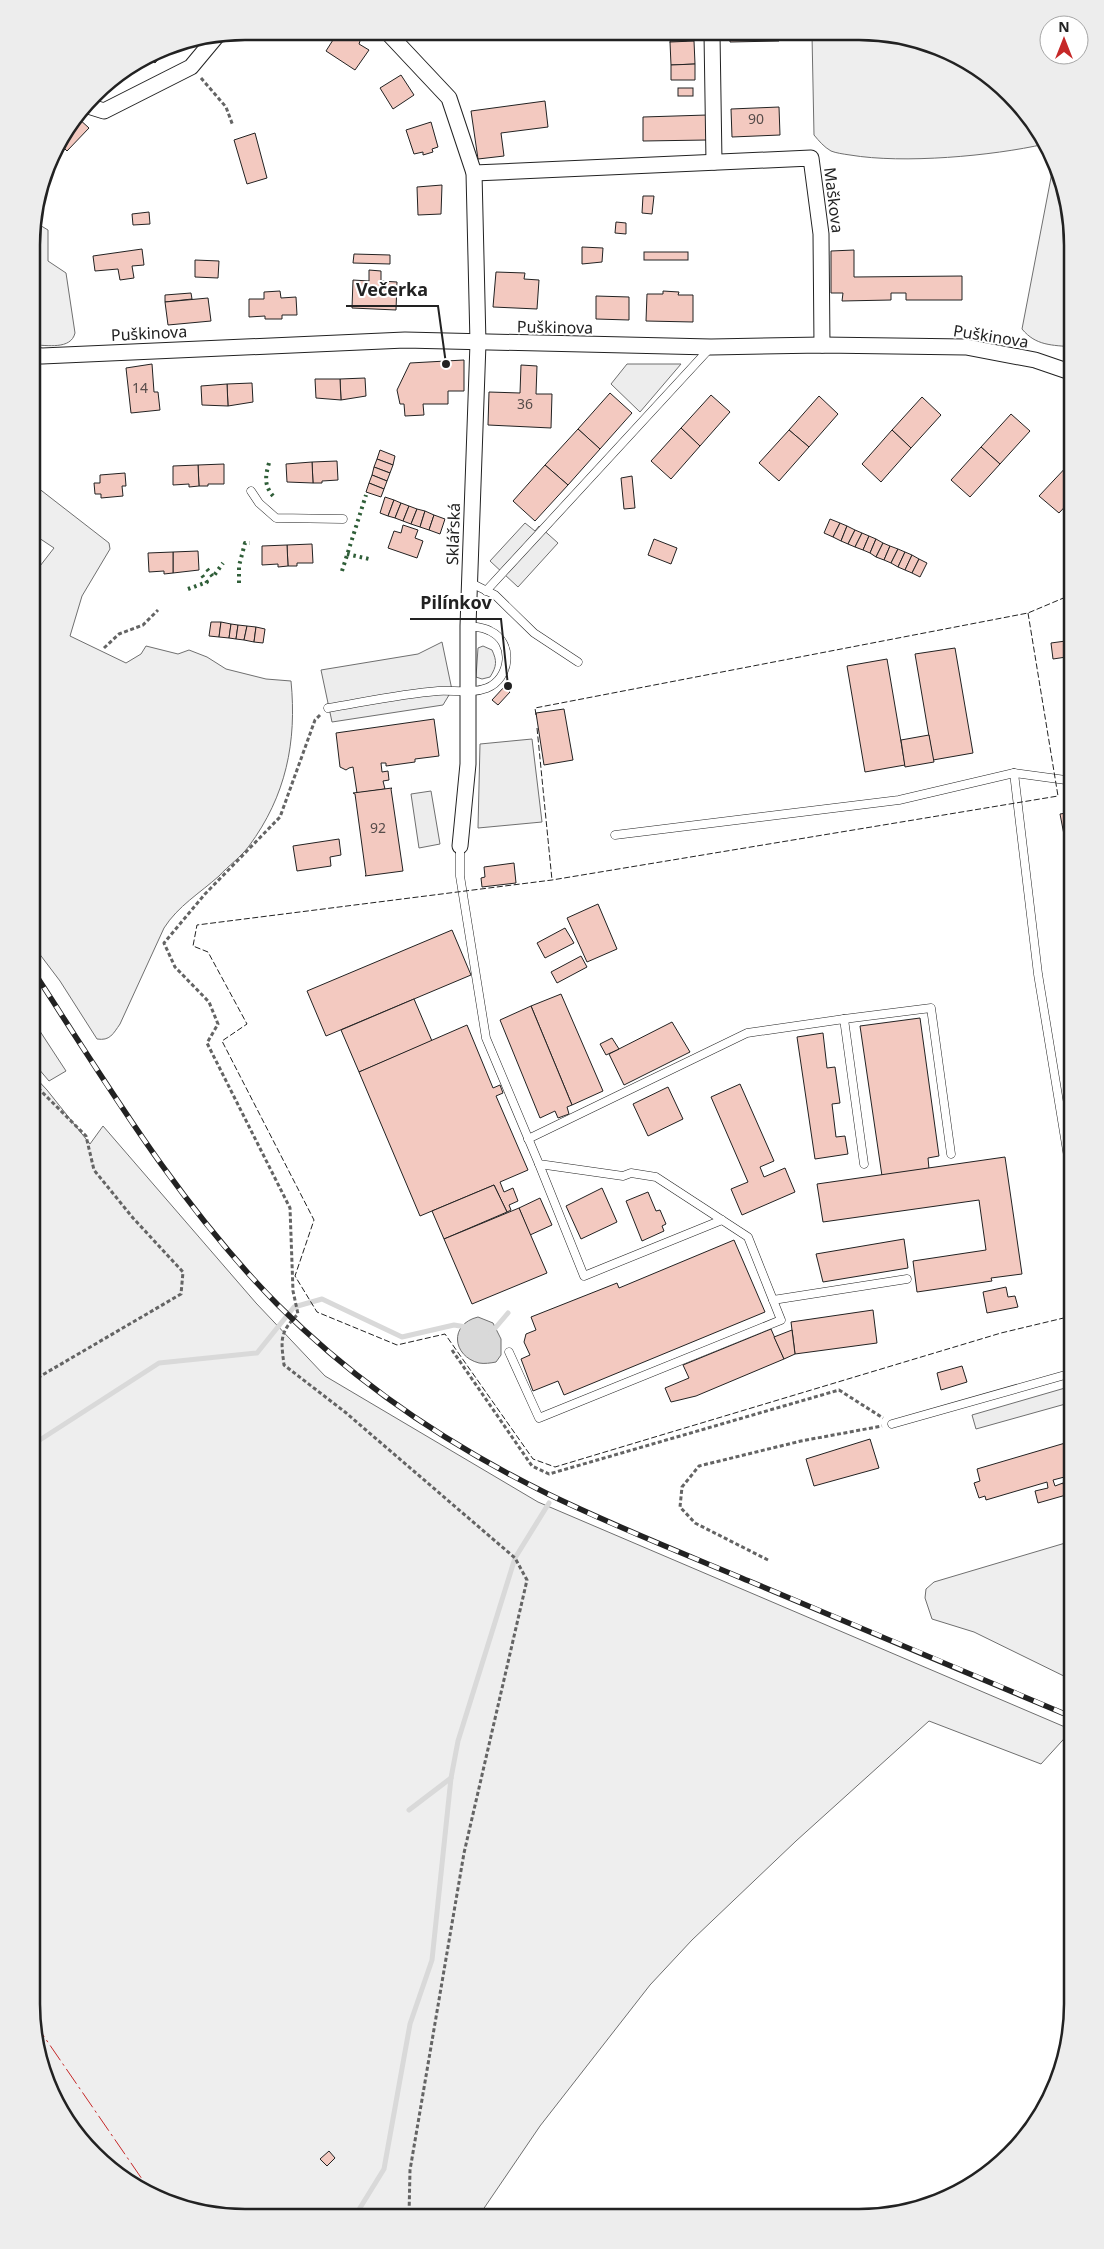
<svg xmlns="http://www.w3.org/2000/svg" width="1104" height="2249" viewBox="0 0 1104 2249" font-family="'Noto Sans',sans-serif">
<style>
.green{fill:#eee;stroke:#6f6f6f}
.parking{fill:#ededed;stroke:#6f6f6f}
.water{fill:#d9d9d9;stroke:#6f6f6f}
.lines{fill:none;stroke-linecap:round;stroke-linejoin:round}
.stream{stroke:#d9d9d9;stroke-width:5}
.building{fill:#f3c9c0;stroke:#222}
.lane-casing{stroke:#222;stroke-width:9}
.street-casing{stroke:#222;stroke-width:17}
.path{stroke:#646464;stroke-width:3;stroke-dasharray:4 2.5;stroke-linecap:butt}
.lane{stroke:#fff;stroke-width:8}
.street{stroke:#fff;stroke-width:15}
.rail-casing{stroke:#222;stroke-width:5.5}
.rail{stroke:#fff;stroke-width:4;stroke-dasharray:11;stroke-linecap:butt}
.hedge{stroke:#2f5e38;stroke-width:4;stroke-dasharray:2.5 4;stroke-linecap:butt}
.fence{stroke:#222;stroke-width:1;stroke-dasharray:6 2.5;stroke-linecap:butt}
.power{stroke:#c62828;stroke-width:1;stroke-dasharray:18 4 2.5 4;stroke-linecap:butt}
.labels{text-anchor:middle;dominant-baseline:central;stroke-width:4;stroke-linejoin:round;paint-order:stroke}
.number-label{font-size:14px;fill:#564c4a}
.street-label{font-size:16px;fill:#222;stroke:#fff}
.rim{fill:none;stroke:#222;stroke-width:2.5}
.leader{fill:none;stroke:#222;stroke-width:2}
.callout-dot{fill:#222;stroke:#fff;stroke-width:2}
.callout-label{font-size:18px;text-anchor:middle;font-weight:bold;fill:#222;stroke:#fff;stroke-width:4;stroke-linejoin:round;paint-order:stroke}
</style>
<rect width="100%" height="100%" fill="#fff"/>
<g class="green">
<path d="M812 35H901L953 53 1000 84 1037 126 1045 144C992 156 903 164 850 155 843 154 836 153 831 151 824 147 819 141 814 135Z"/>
<path d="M1054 162C1079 211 1073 292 1073 347 1052 345 1036 346 1022 329Z"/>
<path d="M33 221 48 230V261L66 273 75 333C71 350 47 345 33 345Z"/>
<path d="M33 484 109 543 110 549 82 596 70 636 126 663 141 654 146 646 178 654 189 650 207 657 226 669 266 679 291 681C297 742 286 796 249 846 241 857 228 866 219 876 200 893 178 906 164 928L120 1024C113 1034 110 1041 97 1039L60 981 32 944 33 575 54 548 33 534Z"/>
<path d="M483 646 492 650C497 661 497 666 490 677L482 679 476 677 478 648Z"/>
<path d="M32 1019 66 1071 49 1081 32 1061Z"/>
<path d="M32 1074 47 1090 90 1144 103 1126 256 1303 325 1376 538 1502 1072 1730 1041 1764 929 1721 796 1841 692 1940 650 1985 540 2126 478 2217 217 2216 163 2201 104 2165 67 2123 42 2073 31 2004Z"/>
<path d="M1072 1541V1680L974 1632 932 1619 925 1598 926 1589 934 1582Z"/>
</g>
<g class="parking">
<path d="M627 364H681L640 412 611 384Z"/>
<path d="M525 523 535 531 539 526 558 543 518 587 490 561Z"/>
<path d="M442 642 452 690 443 705 332 722 321 670 418 654Z"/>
<path d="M532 739 542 822 478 828 480 744Z"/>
<path d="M431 791 440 844 419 848 411 794Z"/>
<path d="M1065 1388 1069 1403 976 1429 972 1415Z"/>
</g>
<path class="water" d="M478 1317 493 1323 501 1339V1355L496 1362C491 1363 484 1364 479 1363 452 1356 449 1324 478 1317Z"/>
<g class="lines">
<g class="stream">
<path d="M491 1333 508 1313"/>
<path d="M32 1445 159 1363 257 1353 294 1307 322 1299 402 1337 454 1325 466 1327"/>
<path d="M409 1810 451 1778"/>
<path d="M355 2216 384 2169 410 2024 432 1960 451 1778 458 1741 515 1558 549 1503"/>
</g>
</g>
<g class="building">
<path d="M338 32 353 39 357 36 361 38 359 44 369 50 355 70 326 51Z"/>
<rect x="670" y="34" width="16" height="8"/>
<path d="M730 34 778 35 779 41 730 42Z"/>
<path d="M694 41 695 64 671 65 670 42Z"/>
<path d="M169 46 155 63 148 57 163 47Z"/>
<path d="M695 64V80H671V65Z"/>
<path d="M401 75 414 95 393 109 380 88Z"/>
<rect x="678" y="88" width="15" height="8"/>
<path d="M545 101 548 127 501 133 504 156 478 159 471 111Z"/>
<path d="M779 107 780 135 732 137 731 109Z"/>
<path d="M707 115V140L643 141V117Z"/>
<path d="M78 118 89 128 67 151 59 143Z"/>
<path d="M431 122 438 147 432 149 433 152 423 155V152L414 154 406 130Z"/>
<path d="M255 133 267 178 247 184 234 140Z"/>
<path d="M442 185 441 214 418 215 417 187Z"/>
<path d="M643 196H654L652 214 642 213Z"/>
<path d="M149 212 150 224 133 225 132 214Z"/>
<path d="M616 222 626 223V234L615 233Z"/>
<path d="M582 247 603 248 602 262 582 264Z"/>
<path d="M142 249 144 265 132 266 134 278 120 280 118 269 95 271 93 256Z"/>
<path d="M854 250V277L962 276V300H906V293H891V300L842 301 843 293H831V251Z"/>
<rect x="644" y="252" width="44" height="8"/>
<path d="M354 254 390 255V264L353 263Z"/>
<path d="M195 260 219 261 218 278 195 277Z"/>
<path d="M369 270 381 271V281L397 282 396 310 352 308 353 280 369 281Z"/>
<path d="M496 272 525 273 524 279 539 280 537 309 493 307Z"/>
<path d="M280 291 281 298 296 297 297 315H282V319H265V316L249 317V299H264V292Z"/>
<path d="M663 291 679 292 678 295H693V322L646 321 647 294H663Z"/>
<path d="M191 293 192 299 165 302V295Z"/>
<path d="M596 296 629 297V320L596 319Z"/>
<path d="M208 298 211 321 168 325 165 302Z"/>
<path d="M464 360V391H448V404H423L424 415 405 416 404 404H400L397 390 410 363Z"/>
<path d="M152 364 154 392H158L160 410 131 413 126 368Z"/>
<path d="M521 365 537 366 536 394H552L551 428 488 425 489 392 520 393Z"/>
<path d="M365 378 366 396 341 400 340 379Z"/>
<path d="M315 379H340L341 400 316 398Z"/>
<path d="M252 383 253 402 228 406 227 384Z"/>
<path d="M227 384 228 406 202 405 201 386Z"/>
<path d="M610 393 632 413 600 449 578 429Z"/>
<path d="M711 395 730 412 700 446 681 428Z"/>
<path d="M819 396 838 414 809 447 789 430Z"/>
<path d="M922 397 941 415 911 448 892 430Z"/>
<path d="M1011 414 1030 431 1000 464 981 447Z"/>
<path d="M681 428 700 446 671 479 651 461Z"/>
<path d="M578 429 600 449 568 485 545 465Z"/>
<path d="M789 430 809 447 779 481 759 463Z"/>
<path d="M892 430 911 448 881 482 862 464Z"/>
<path d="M981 447 1000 464 970 497 951 480Z"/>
<path d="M380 450 395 456 393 465 377 459Z"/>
<path d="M377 459 393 465 390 473 374 467Z"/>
<path d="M337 461 338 480 322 481V483H313L312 462Z"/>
<path d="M312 462 313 483 287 482 286 464Z"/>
<path d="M1070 463 1073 466V498L1059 513 1039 496Z"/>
<path d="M224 464V484H208V486H199L198 465Z"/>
<path d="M198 465 199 486 189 487V484L173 485V466Z"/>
<path d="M545 465 568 485 535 521 513 501Z"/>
<path d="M374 467 390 473 387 481 372 475Z"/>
<path d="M125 473 126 486H122L123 496 101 498V494H95L94 483H100V475Z"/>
<path d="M372 475 387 481 384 489 369 483Z"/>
<path d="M632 476 635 508 624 509 621 478Z"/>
<path d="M369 483 384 489 381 497 366 492Z"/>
<path d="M385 497 394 500 388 516 380 513Z"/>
<path d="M394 500 401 503 395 518 388 516Z"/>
<path d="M401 503 409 506 403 521 395 518Z"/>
<path d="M409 506 417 509 411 524 403 521Z"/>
<path d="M417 509 425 511 420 527 411 524Z"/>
<path d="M425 511 434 515 429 530 420 527Z"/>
<path d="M434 515 445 519 440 534 429 530Z"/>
<path d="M830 519 840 523 833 537 824 533Z"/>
<path d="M840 523 847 526 841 541 833 537Z"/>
<path d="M403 525 418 530 415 538 423 541 417 558 388 548 394 531 401 533Z"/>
<path d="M847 526 855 530 848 544 841 541Z"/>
<path d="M855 530 862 533 855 547 848 544Z"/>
<path d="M862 533 869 536 863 550 855 547Z"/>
<path d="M869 536 876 539 870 553 863 550Z"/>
<path d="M654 539 677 548 671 564 648 555Z"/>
<path d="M876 539 883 543 876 557 870 553Z"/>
<path d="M883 543 890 546 884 560 876 557Z"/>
<path d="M312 544 313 563H297V566H288L287 545Z"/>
<path d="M287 545 288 566 278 567V564L262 565V546Z"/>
<path d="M890 546 898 549 891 563 884 560Z"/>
<path d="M898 549 905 552 898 567 891 563Z"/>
<path d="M198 551 199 570 173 573V552Z"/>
<path d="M173 552V573L164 574V571L149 572 148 553Z"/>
<path d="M905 552 912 555 905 570 898 567Z"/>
<path d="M912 555 919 559 912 573 905 570Z"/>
<path d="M919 559 927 563 920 577 912 573Z"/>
<path d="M211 622H221L219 637 209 636Z"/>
<path d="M221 622 231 624 229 638 219 637Z"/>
<path d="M231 624 238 625 236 639 229 638Z"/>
<path d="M238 625 247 626 244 640 236 639Z"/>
<path d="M247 626 256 627 254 642 244 640Z"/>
<path d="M256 627 265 629 263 643 254 642Z"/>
<path d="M1073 640V656L1053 659 1051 643Z"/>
<path d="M955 648 973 753 933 760 915 654Z"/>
<path d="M887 659 905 765 865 772 847 666Z"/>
<path d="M504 687 510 692 498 705 492 700Z"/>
<path d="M564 709 573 760 544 765 536 713Z"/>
<path d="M434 719 439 756 415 759V762L386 766V763H381L382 772 388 771 389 780 383 781 385 789 357 793 353 767 349 768 346 770 340 767 336 733Z"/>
<path d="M929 735 934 762 905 767 901 740Z"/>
<path d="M392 788 391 789 403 871 365 876 366 875 355 794 353 793Z"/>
<path d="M1073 812V843L1066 845 1060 814Z"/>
<path d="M339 839 341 855 330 857 331 866 297 871 293 846Z"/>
<path d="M514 863 516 883 482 887 481 878 485 877 484 867Z"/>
<path d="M598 904 617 949 587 962 567 918Z"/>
<path d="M565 928 574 943 545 958 537 943Z"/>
<path d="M452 930 471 975 326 1036 307 991Z"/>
<path d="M581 956 587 967 557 983 551 972Z"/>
<path d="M561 994 603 1091 572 1105 531 1006Z"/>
<path d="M414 999 432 1041 359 1072 341 1030Z"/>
<path d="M531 1006 572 1105 567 1107 569 1114 558 1118 555 1111 540 1118 500 1020Z"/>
<path d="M920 1018 939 1156 928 1158 929 1169 882 1176 860 1026Z"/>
<path d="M672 1022 690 1052 624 1085 609 1054Z"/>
<path d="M467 1025 493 1088 500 1085 503 1093 496 1096 528 1170 500 1182 504 1192 513 1188 518 1201 509 1205 511 1210 507 1212 494 1185 420 1216 359 1072Z"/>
<path d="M823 1033 827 1068 835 1067 840 1103 832 1104 836 1137 845 1136 848 1154 815 1159 797 1037Z"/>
<path d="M612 1038 619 1049 606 1055 600 1044Z"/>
<path d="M740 1084 774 1161 760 1167 764 1177 785 1168 795 1192 742 1215 731 1189 748 1182 711 1097Z"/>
<path d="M668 1087 683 1119 648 1136 633 1104Z"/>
<path d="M1005 1157 1022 1274 991 1278 992 1281 917 1292 913 1261 986 1250 979 1200 823 1222 817 1184Z"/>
<path d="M494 1185 507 1212 444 1239 432 1211Z"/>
<path d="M602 1188 617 1222 581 1239 566 1206Z"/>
<path d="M648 1192 656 1211 660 1210 666 1224 662 1226 664 1231 642 1241 626 1201Z"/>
<path d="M540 1198 552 1225 530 1235 519 1208Z"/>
<path d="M519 1208 547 1273 472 1304 444 1239Z"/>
<path d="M904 1239 908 1268 823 1282 816 1254Z"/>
<path d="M734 1240 765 1312 564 1395 558 1381 533 1391 521 1359 530 1355 524 1342 526 1334 536 1330 531 1317 617 1283 619 1288Z"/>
<path d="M1006 1287 1008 1297 1015 1296 1018 1307 987 1313 983 1292Z"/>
<path d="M873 1310 877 1343 795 1354 791 1322Z"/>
<path d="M771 1329 784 1359 696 1396 671 1402 665 1388 689 1378 683 1365Z"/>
<path d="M792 1330 795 1354 784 1359 774 1337Z"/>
<path d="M962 1366 967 1382 941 1390 937 1373Z"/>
<path d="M870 1439 879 1468 814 1486 806 1459Z"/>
<path d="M1072 1441V1475L1053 1480 1055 1486 1063 1483 1066 1495 1038 1503 1035 1491 1048 1488 1047 1482 986 1500 985 1496 979 1498 974 1483 980 1481 977 1469Z"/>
<path d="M329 2151 335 2158 327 2166 320 2159Z"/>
</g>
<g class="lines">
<defs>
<g id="lane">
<path d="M251 491 259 503 276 518 343 519"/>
<path d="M469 582 495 595 534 633 578 662"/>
<path d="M486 591 711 347"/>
<path d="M328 708C364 702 401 694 438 691 454 690 472 694 487 688 511 678 514 642 490 631 483 627 475 627 468 626"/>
<path d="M1014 773 1038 974 1072 1181"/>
<path d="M615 835 899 800 1014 773 1073 781"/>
<path d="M460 846V876L486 1038 539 1164 623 1176 631 1173 656 1177 748 1237 781 1320 539 1418 509 1352"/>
<path d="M844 1019 931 1008 951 1154"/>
<path d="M528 1139 747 1033 844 1019 864 1164"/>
<path d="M539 1164 584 1276 722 1220"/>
<path d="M773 1300 907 1279"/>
<path d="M892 1424 1072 1373"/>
</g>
<g id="street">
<path d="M387 32 449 98 474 173 478 343 468 626V764L460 846"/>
<path d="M712 34 714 162"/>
<path d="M88 106 104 111 191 67 216 37"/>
<path d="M474 173 811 158 821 234 822 345"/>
<path d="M33 355 42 356 405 340 711 347 822 345 966 347 1035 360 1073 373"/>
</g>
</defs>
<use href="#lane" class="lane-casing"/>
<use href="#street" class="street-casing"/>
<g class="path">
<path d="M201 78 226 107 233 126"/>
<path d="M104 648 119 634 143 625 158 610"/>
<path d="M320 715 315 720 280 817 205 894 164 943 175 967 209 1002 218 1024 207 1043 290 1208 293 1291 298 1314C279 1333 281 1340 284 1365L345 1412 515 1558 527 1580 464 1853 410 2170 409 2216"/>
<path d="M452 1350 532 1466 549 1474 839 1390 883 1418"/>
<path d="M32 1381 181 1294 183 1272 133 1218 94 1170 86 1136 39 1089 32 1079"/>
<path d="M768 1560 695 1523 680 1507 682 1487 699 1466 801 1441 882 1426"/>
</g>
<use href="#lane" class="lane"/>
<use href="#street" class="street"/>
<defs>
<path id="rail" d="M32 969C108 1086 180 1206 278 1305 356 1383 450 1446 548 1494 614 1526 682 1553 749 1581 857 1626 965 1671 1072 1717"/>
</defs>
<use href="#rail" class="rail-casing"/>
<use href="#rail" class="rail"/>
<g class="hedge">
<path d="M269 463C265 477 264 486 274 497"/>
<path d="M347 554 369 559"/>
<path d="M207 569 213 577 223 563"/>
<path d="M342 571 366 495"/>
<path d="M239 583V566L245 543H250"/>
<path d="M188 589 207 582 201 574"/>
</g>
<g class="fence">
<path d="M1028 613 1058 796 552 880 197 925 193 946 208 952 247 1024 222 1041 314 1220 295 1276 317 1312 397 1345 445 1334 533 1459 555 1467 1001 1333 1072 1316"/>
<path d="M536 715 535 708 1028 613 1073 594"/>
<path d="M537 728 552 880"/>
</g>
<path class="power" d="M34 2022 153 2195"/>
</g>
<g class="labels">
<g class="number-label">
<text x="756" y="118">90</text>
<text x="140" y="387">14</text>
<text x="525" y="403">36</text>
<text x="378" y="827">92</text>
</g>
<g class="street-label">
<text transform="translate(834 200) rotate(83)">Maškova</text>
<text transform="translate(555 327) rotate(1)">Puškinova</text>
<text transform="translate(149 333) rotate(-3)">Puškinova</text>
<text transform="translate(991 336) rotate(9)">Puškinova</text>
<text transform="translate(453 534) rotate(-88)">Sklářská</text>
</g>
</g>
<path d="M0 0H1104V2249H0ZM245 40H859A205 205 0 0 1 1064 245V2004A205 205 0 0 1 859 2209H245A205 205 0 0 1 40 2004V245A205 205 0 0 1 245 40Z" fill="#ededed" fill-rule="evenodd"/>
<path class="rim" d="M245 40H859A205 205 0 0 1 1064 245V2004A205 205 0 0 1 859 2209H245A205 205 0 0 1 40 2004V245A205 205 0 0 1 245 40Z"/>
<path class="leader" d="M446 364L438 306H346M508 686L501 619H410"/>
<g class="callout-dot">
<circle cx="446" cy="364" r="5"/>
<circle cx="508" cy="686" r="5"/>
</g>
<g class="callout-label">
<text x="392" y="296">Večerka</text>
<text x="456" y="609">Pilínkov</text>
</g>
<g transform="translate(1064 40)"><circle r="24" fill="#ffffff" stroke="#a7a7a7"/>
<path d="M0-4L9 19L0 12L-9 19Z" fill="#c62828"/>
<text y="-8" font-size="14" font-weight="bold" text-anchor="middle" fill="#222222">N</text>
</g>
</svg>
